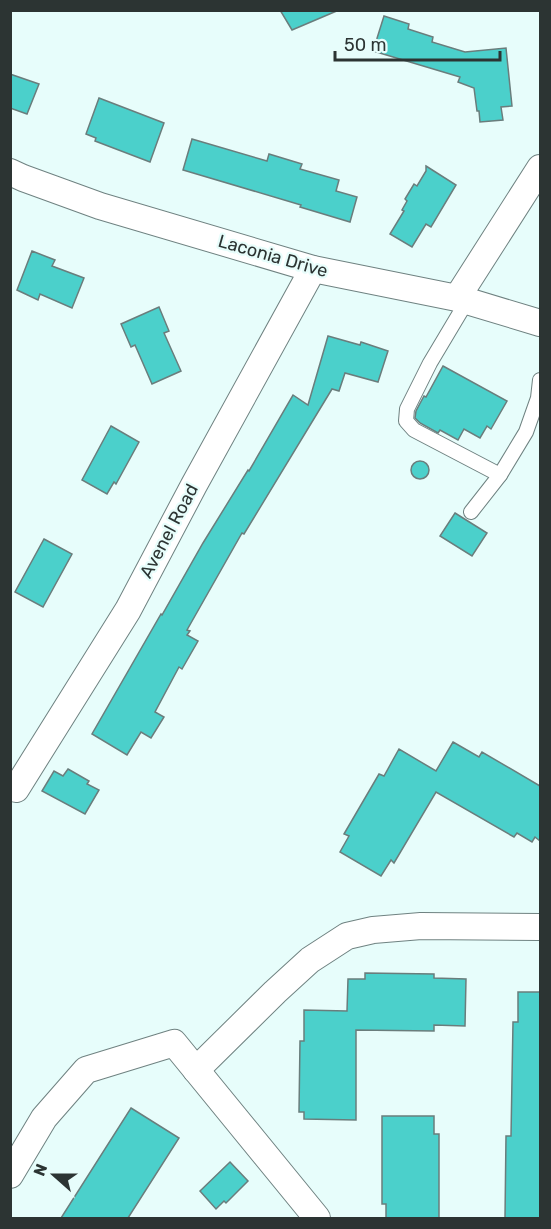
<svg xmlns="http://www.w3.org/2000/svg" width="551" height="1229" viewBox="0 0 551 1229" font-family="Rubik,sans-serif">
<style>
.building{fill:#4bd0cb;stroke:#6a7d7c;stroke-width:1.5}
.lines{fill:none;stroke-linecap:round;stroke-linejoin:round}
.service-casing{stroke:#6f8281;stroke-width:16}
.minor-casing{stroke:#6f8281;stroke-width:28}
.service{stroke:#fff;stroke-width:14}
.minor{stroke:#fff;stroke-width:26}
.labels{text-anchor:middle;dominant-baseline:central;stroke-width:4.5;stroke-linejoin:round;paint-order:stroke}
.street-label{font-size:18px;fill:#2c3433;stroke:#e7fdfb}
</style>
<rect width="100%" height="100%" fill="#e7fdfb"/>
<g class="building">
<path d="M280 10H339L292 30Z"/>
<path d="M384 16 409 24 408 29 433 37 432 42 465 52 506 48 512 106 501 107 503 120 480 122 479 111H477L474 88 458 82 460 77 373 51Z"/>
<path d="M10 74 39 84 27 114 10 108Z"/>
<path d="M99 98 164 123 150 162 95 141 96 138 86 134Z"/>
<path d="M192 139 267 161 269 154 302 164 300 169 339 180 336 191 357 197 350 222 300 207 301 205 183 170Z"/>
<path d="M426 166 456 185 431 227 426 224 412 247 390 234 404 211 402 210 407 201 405 199 414 184 417 186 426 171Z"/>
<path d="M32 251 55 260 52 266 84 278 72 308 40 294 38 300 17 290Z"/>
<path d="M159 307 169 331 164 333 181 371 152 384 135 345 131 347 121 324Z"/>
<path d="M328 336 360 345 361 342 388 351 378 382 345 373 339 391 332 389 244 534 242 533 187 630 190 631 187 635 198 641 182 669 179 667 155 712 164 717 151 738 141 732 127 755 92 734 161 614 162 615 203 543 248 470 249 471 293 395 308 405Z"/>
<path d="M443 366 507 401 491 429 487 426 480 438 464 429 458 440 440 430 438 433 420 423 415 418 416 411 424 396 426 397Z"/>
<path d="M111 426 139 442 116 484 114 482 107 494 82 480Z"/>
<circle cx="420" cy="470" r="9"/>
<path d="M455 513 487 533 472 556 440 536Z"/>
<path d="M44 539 72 554 43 607 15 592Z"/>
<path d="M453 742 479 757 482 752 540 786V841L535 837 532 842 517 833 514 837 436 792 394 863 391 860 381 876 340 852 349 836 344 834 379 774 384 776 399 749 436 771Z"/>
<path d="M68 769 89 781 87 784 99 790 85 814 42 791 54 771 63 776Z"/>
<path d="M365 973 434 974V978L466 979 465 1026 434 1025V1031L356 1030V1120L304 1119V1112H299L300 1041H304V1010L347 1011 348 979H365Z"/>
<path d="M518 992H540V1218H505L506 1136H511L513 1022H518Z"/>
<path d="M131 1108 179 1138 128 1218H61Z"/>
<path d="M382 1116H434V1134H439V1218H386V1204H382Z"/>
<path d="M230 1162 248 1181 226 1203 224 1201 216 1209 200 1191Z"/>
</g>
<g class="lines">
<defs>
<g id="service">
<path d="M467 301 430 363 407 409 406 421 414 430 500 475"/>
<path d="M471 512 500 475 526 432 538 398 540 380"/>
</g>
<g id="minor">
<path d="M10 172 23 178 100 206 313 269 457 298 540 323"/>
<path d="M457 298 540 168"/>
<path d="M16 789 128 610 194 485 313 269"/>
<path d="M196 1070 275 992 310 960 347 936 373 930 421 926 540 927"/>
<path d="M10 1175 44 1118 86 1070 174 1043 317 1218"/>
</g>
</defs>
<use href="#service" class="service-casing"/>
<use href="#minor" class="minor-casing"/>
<use href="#service" class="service"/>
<use href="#minor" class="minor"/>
</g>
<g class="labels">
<g class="street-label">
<text transform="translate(273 256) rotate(16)">Laconia Drive</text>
<text transform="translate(169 531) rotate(-62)">Avenel Road</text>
</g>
</g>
<rect width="551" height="1229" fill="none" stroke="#2c3433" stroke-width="24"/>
<g transform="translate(54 1175) rotate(291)" stroke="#e7fdfb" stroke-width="4.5" paint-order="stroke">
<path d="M0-4.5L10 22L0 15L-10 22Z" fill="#2c3433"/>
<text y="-9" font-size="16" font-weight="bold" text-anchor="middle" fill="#2c3433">N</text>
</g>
<path d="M335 51v9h165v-9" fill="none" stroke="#2c3433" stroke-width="3"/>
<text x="344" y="51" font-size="18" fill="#2c3433" stroke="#e7fdfb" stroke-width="4.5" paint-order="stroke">50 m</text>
</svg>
